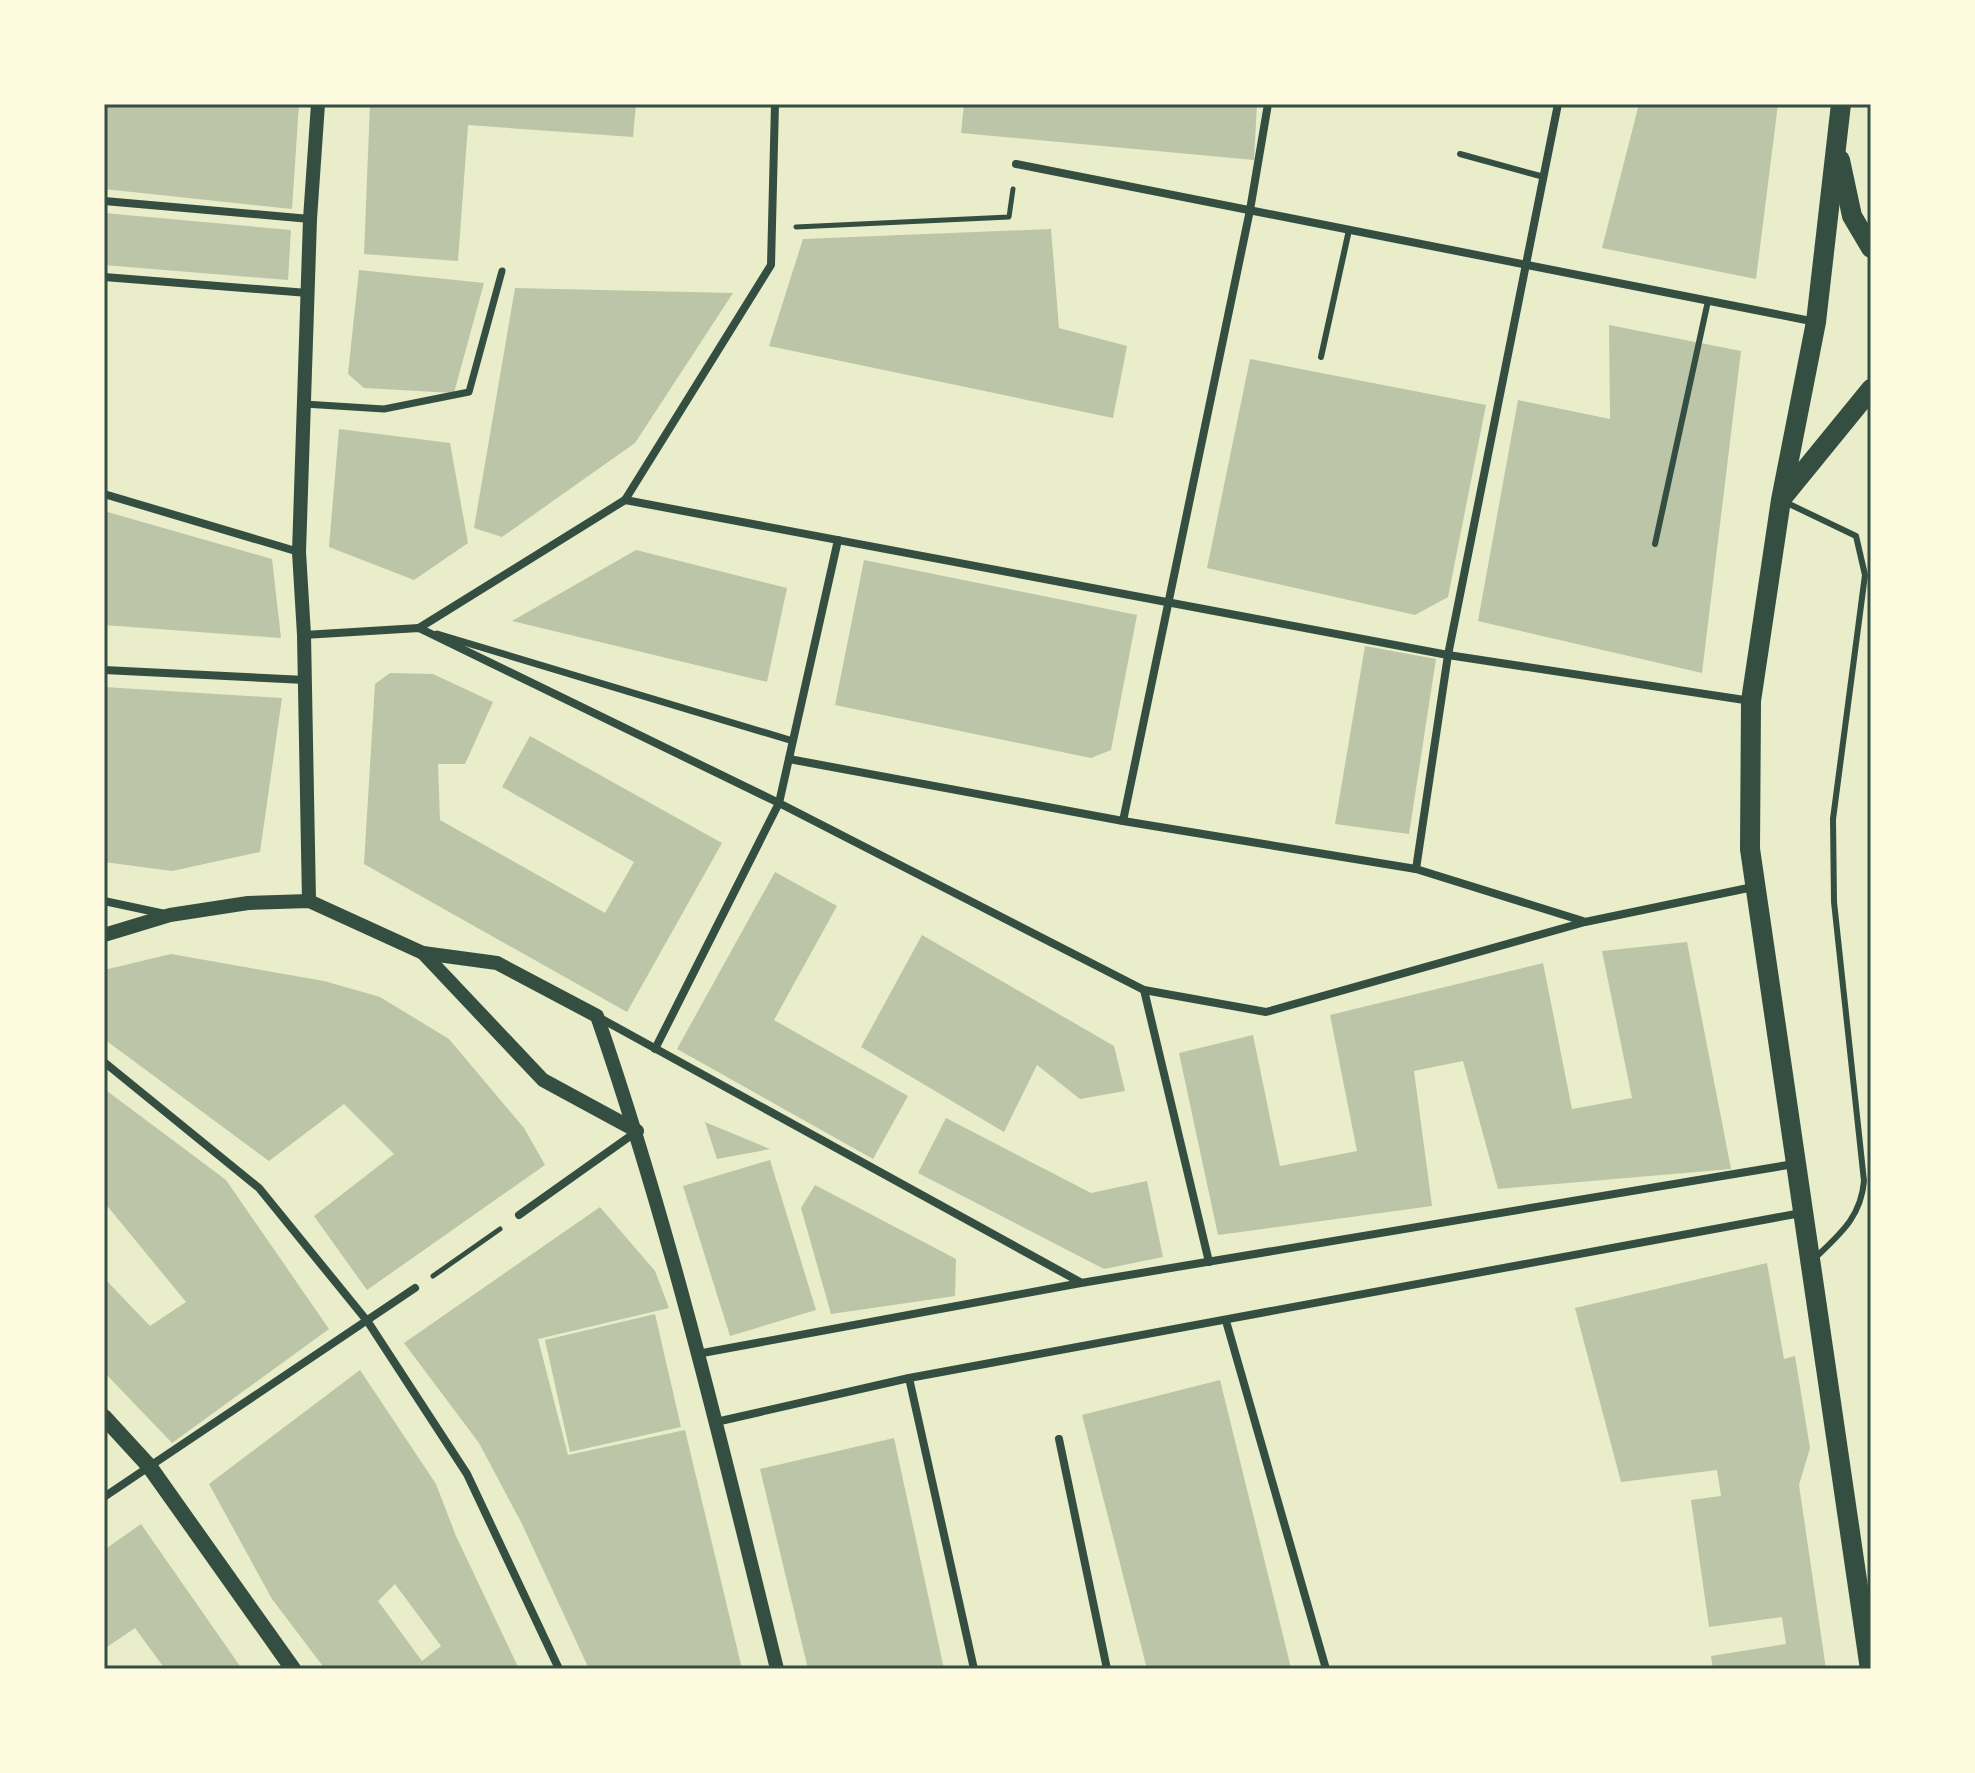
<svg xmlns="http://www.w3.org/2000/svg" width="1975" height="1773" viewBox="0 0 1975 1773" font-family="Quicksand,sans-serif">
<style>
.building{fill:#bcc5a7;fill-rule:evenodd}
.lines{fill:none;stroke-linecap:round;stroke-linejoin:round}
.path{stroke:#344e41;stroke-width:5}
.service{stroke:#344e41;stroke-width:6}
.pedestrian{stroke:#344e41;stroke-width:7}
.minor{stroke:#344e41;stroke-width:8}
.tertiary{stroke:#344e41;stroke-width:14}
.secondary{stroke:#344e41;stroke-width:16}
.primary{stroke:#344e41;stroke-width:20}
.neatline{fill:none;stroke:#344e41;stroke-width:3}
</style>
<rect width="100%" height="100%" fill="#e9edc9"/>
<g class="building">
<path d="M104 104H299L292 209 104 189Z"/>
<path d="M370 104H636L633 137 468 125 458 261 364 254Z"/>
<path d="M964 104H1257L1254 160 961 133Z"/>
<path d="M1639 104H1778L1756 279 1602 248Z"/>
<path d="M104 213 291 230 288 280 104 265Z"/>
<path d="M1051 229 1059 328 1127 346 1113 418 769 346 803 239Z"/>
<path d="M359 270 484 283 454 393 364 388 348 374Z"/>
<path d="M515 288 733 293 635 443 502 537 474 528Z"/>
<path d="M1609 325 1741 351 1702 673 1478 621 1518 400 1610 419Z"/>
<path d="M1250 359 1486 405 1448 597 1415 615 1207 568Z"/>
<path d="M339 429 450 443 468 543 414 580 329 547Z"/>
<path d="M104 511 272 559 281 638 104 625Z"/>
<path d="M636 550 787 588 767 682 512 621Z"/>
<path d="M864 560 1137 615 1111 750 1091 758 835 705Z"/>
<path d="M1365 646 1436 659 1409 834 1335 824Z"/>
<path d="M390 673 433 674 493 702 465 764H438L440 820 605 913 634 862 502 787 530 736 722 843 627 1012 364 864 375 684Z"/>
<path d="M104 687 282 698 260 852 172 871 104 862Z"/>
<path d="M775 872 837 906 774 1020 908 1096 873 1159 677 1049Z"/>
<path d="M922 935 1114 1046 1125 1091 1080 1099 1037 1065 1004 1132 861 1047Z"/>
<path d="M1687 942 1731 1169 1498 1189 1463 1061 1414 1071 1432 1206 1218 1235 1179 1053 1253 1035 1280 1166 1357 1151 1330 1015 1543 963 1572 1109 1632 1098 1602 951Z"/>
<path d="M171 954 324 981 380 997 449 1039 524 1128 545 1165 367 1290 314 1216 394 1154 344 1104 269 1161 104 1039V970Z"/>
<path d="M107 1091 226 1180 329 1329 172 1443 104 1372V1278L150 1326 186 1302 104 1202Z"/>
<path d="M946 1118 1091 1193 1147 1181 1163 1257 1104 1269 918 1173Z"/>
<path d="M705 1122 770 1149 717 1159Z"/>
<path d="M770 1160 816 1310 730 1336 683 1186Z"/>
<path d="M815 1185 956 1259 955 1296 831 1314 801 1208Z"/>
<path d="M600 1207 655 1271 669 1308 538 1339 568 1455 685 1430 742 1669H589L522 1524 479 1443 404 1343Z"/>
<path d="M1767 1263 1784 1359 1795 1356 1810 1448 1799 1485 1826 1669H1713L1711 1656 1786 1644 1782 1617 1709 1627 1691 1500 1721 1496 1717 1470 1621 1482 1575 1308Z"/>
<path d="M655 1314 681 1427 570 1452 545 1340Z"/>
<path d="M360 1370 436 1484 456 1536 519 1669H325L272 1599 209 1484ZM395 1584 441 1646 422 1661 378 1601Z"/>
<path d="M1220 1380 1291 1668 1147 1669 1082 1415Z"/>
<path d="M894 1438 944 1669H808L760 1469Z"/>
<path d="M141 1524 242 1669H165L135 1628 104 1649V1550Z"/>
</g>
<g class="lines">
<g class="path">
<path d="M796 227 1009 217 1013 189"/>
<path d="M433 1276 500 1229"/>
</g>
<g class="service">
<path d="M1460 154 1544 177"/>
<path d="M1321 357 1349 230"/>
<path d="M1785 502 1856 536 1865 575 1833 819 1834 902 1864 1181C1861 1217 1840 1234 1815 1258"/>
<path d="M1655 544 1708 301"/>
</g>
<g class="pedestrian">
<path d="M304 404 384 409 469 392 502 271"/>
<path d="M437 634 793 741"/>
</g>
<g class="minor">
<path d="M1016 164 1816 322"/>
<path d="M104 201 310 219"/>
<path d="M104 277 308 293"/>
<path d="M104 494 299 552"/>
<path d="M625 500 1448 655 1751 701"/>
<path d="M419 628 625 500 771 265 775 104"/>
<path d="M304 635 419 628 779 803 1144 990 1266 1012 1585 922 1753 887"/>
<path d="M104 670 305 680"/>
<path d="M789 759 1123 821 1416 869 1583 921"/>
<path d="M1123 821 1250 210 1268 104"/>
<path d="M1416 869 1448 655 1558 104"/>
<path d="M104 901 165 914"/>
<path d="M1144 990 1209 1262"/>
<path d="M598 1017 1080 1282"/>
<path d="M655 1049 779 803 838 540"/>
<path d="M104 1062 259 1188 368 1322 467 1474 559 1669"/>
<path d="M519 1215 636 1132"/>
<path d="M1226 1321 1326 1669"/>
<path d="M697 1354 1081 1283 1794 1164"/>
<path d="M909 1378 974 1669"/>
<path d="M716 1422 909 1378 1801 1213"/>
<path d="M1059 1439 1107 1669"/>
<path d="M104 1497 415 1288"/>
</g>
<g class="tertiary">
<path d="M309 901 304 635 299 552 310 219 318 104"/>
<path d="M104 935 170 915 248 903 309 901 423 953 497 963 597 1016C671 1230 723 1450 777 1669"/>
<path d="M423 953 543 1080 637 1131"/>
</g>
<path class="secondary" d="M104 1417 149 1466 293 1669"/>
<g class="primary">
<path d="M1841 104 1816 322 1781 500 1751 701 1750 849 1870 1669"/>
<path d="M1840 160 1852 216 1871 248"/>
<path d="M1783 497 1871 389"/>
</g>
</g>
<rect width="1975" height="1773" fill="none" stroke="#fefae0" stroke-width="212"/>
<rect x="106" y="106" width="1763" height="1561" class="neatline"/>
</svg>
